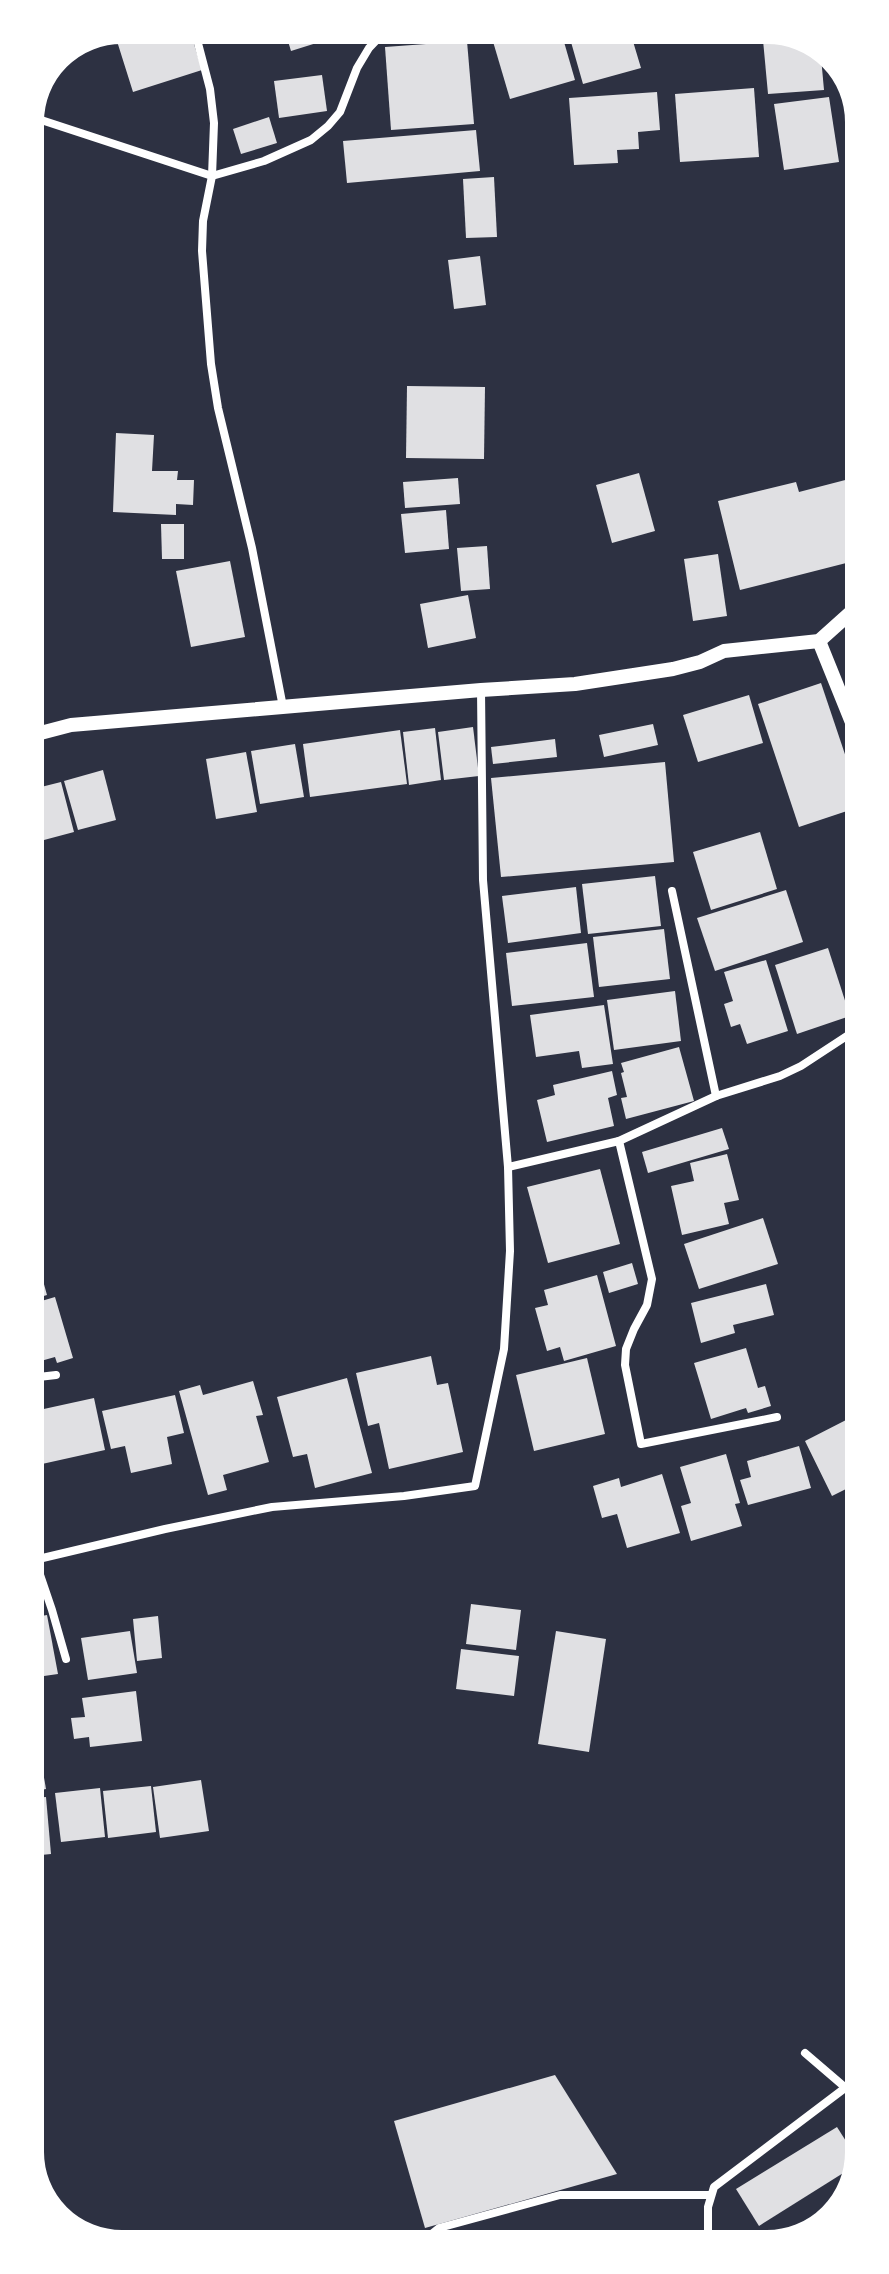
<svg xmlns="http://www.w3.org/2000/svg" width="889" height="2274" viewBox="0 0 889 2274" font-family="'Playfair Display',serif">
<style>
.building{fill:#e0e0e3}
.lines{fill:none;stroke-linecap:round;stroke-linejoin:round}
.minor{stroke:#fff;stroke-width:8}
.tertiary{stroke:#fff;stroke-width:14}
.rim{fill:none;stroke:#fff;stroke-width:4}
</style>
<rect width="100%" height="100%" fill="#2d3142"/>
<g class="building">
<path d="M123 28H189L202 70 133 92 116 38 85 48 84 44Z"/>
<path d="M202 28H234L236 33 207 44Z"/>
<path d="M284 28H339L342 35 291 51Z"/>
<path d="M489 28H560L575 80 510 99Z"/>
<path d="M567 28H606L608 33 629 28 641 68 583 84Z"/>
<path d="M798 38 820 46 824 90 768 94 763 40Z"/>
<path d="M467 41 474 124 391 130 385 47Z"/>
<path d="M322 75 327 111 279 118 274 81Z"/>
<path d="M754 88 759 157 680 162 675 94Z"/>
<path d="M657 92 660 130 638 132 639 149 617 150 618 163 574 165 569 98Z"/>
<path d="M829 97 839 162 784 170 774 104Z"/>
<path d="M269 117 277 143 241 154 233 129Z"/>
<path d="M476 130 480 171 347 183 343 141Z"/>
<path d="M494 177 497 237 466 238 463 179Z"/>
<path d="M480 256 486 305 454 309 448 260Z"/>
<path d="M407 386 485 387 484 459 406 458Z"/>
<path d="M116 433 154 435 152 471H178L177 480H194L193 505 176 504V515L113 512Z"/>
<path d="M639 473 655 531 612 543 596 485Z"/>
<path d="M458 478 460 504 405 508 403 482Z"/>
<path d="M853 478 858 499V560L740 590 718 501 796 482 799 492Z"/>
<path d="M446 510 449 549 405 553 401 514Z"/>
<path d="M161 524H184V559H162Z"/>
<path d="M487 546 490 589 461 591 457 548Z"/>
<path d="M718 554 727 616 693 621 684 559Z"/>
<path d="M230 561 245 637 191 647 176 571Z"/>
<path d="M468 595 476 638 428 648 420 604Z"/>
<path d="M821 683 859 796V807L799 827 758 704Z"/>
<path d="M749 695 763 743 698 762 683 715Z"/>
<path d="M653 724 658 745 604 757 599 735Z"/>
<path d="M473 727 479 776 444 780 438 732Z"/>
<path d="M435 728 441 780 409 785 403 732Z"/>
<path d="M400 730 407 784 310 797 303 744Z"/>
<path d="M555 739 557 757 493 764 491 747Z"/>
<path d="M295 744 304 797 260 804 251 751Z"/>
<path d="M246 752 257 812 216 819 206 759Z"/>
<path d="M665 762 674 862 501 877 491 778Z"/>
<path d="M103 770 116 820 78 830 64 781Z"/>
<path d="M29 777 33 789 61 782 74 832 29 844Z"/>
<path d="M760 832 777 889 711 910 693 852Z"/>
<path d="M655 876 661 926 588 934 582 884Z"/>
<path d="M576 887 581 933 508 943 502 896Z"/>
<path d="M786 890 803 942 715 971 697 918Z"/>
<path d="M664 929 670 979 599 987 593 937Z"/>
<path d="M587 943 594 997 512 1006 506 953Z"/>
<path d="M828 948 850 1016 797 1034 775 965Z"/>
<path d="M766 960 788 1031 747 1044 740 1024 731 1027 724 1004 733 1001 724 972Z"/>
<path d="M675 991 681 1041 614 1050 607 1000Z"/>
<path d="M604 1005 613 1064 582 1068 579 1051 536 1057 530 1015Z"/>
<path d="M679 1047 694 1101 626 1119 621 1098 627 1097 621 1073 624 1072 621 1063Z"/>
<path d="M612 1071 617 1095 608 1098 614 1126 547 1142 537 1100 555 1095 553 1085Z"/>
<path d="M722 1128 729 1149 648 1173 642 1152Z"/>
<path d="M727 1154 739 1200 724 1203 729 1224 682 1235 671 1186 694 1181 690 1163Z"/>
<path d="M600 1169 620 1244 548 1263 527 1187Z"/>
<path d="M763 1218 778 1264 699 1289 684 1244Z"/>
<path d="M35 1252 47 1295 37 1298 38 1302 55 1297 73 1358 57 1363 55 1357 30 1364V1322L44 1319 42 1314 30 1317V1254Z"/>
<path d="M632 1263 638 1284 609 1293 603 1272Z"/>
<path d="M597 1275 616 1346 564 1361 560 1347 547 1351 535 1308 548 1305 544 1290Z"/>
<path d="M766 1284 774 1315 733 1325 735 1333 701 1343 691 1303Z"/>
<path d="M746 1348 758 1388 765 1386 771 1406 748 1413 746 1408 711 1419 694 1363Z"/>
<path d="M431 1356 437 1385 448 1383 463 1452 389 1469 379 1423 368 1426 356 1373Z"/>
<path d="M587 1358 605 1434 534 1451 516 1375Z"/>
<path d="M347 1378 372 1473 315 1488 307 1454 293 1457 277 1397Z"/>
<path d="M253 1381 263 1415 256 1416 269 1462 223 1475 227 1490 208 1495 179 1391 200 1385 203 1395Z"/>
<path d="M175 1395 184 1433 167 1437 172 1464 131 1473 125 1446 111 1449 102 1411Z"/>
<path d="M94 1398 105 1450 33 1466 30 1451V1412Z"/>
<path d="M848 1419 856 1435 860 1432V1482L832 1496 805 1441Z"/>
<path d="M799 1446 811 1488 748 1505 740 1480 751 1477 747 1461Z"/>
<path d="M726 1454 740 1503 735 1504 742 1526 691 1541 681 1506 691 1503 680 1467Z"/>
<path d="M662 1474 680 1533 627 1548 617 1514 602 1518 593 1486 619 1478 621 1487Z"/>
<path d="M471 1604 521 1610 516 1650 466 1644Z"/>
<path d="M47 1615 58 1674 37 1677 31 1640 30 1618Z"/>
<path d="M158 1616 162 1658 137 1661 133 1619Z"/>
<path d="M130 1631 137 1673 88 1680 81 1638Z"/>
<path d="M556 1631 606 1639 589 1752 538 1744Z"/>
<path d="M461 1649 519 1656 514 1696 456 1689Z"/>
<path d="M31 1673 44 1732 31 1735Z"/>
<path d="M136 1691 142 1741 90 1747 89 1737 74 1739 71 1718 85 1717 82 1698Z"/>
<path d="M37 1737 46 1789 31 1792V1739Z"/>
<path d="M201 1780 209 1831 160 1838 153 1787Z"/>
<path d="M151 1786 156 1832 108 1838 103 1791Z"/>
<path d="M100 1788 105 1837 61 1842 55 1793Z"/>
<path d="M46 1797 51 1854 31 1856V1798Z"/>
<path d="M555 2075 617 2174 425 2228 394 2121Z"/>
<path d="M837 2127 858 2160 856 2165 759 2226 736 2189Z"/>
<path d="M766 2235 800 2237 791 2243H766Z"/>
</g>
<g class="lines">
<g class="minor">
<path d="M194 28 210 89 214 123 212 176 203 221 202 251 211 364 218 408 252 548 283 707"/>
<path d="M29 116 212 176 264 161 311 140 328 126 340 112 357 68 369 48 388 28"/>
<path d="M481 690 483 880 508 1167 619 1141 716 1096 780 1076 801 1066 859 1028"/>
<path d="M672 891 716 1096"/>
<path d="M619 1141 652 1279 647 1305 634 1329 626 1349 625 1365 641 1444 777 1417"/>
<path d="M30 1378 56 1375"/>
<path d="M35 1560 52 1610 66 1659"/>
<path d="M30 1561 165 1529 272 1507 404 1496 475 1486 504 1349 510 1251 508 1167"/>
<path d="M805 2053 861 2101"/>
<path d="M708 2243V2207L714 2187 845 2088"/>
<path d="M419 2244 439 2228 560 2195H710"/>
</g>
<g class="tertiary">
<path d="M819 641 859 740"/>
<path d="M29 736 71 725 481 690 575 684 673 669 700 662 724 651 819 641 858 606"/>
</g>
</g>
<path d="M0 0H889V2274H0ZM122 42H767A80 80 0 0 1 847 122V2152A80 80 0 0 1 767 2232H122A80 80 0 0 1 42 2152V122A80 80 0 0 1 122 42Z" fill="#fff" fill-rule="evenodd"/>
<path class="rim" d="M122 42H767A80 80 0 0 1 847 122V2152A80 80 0 0 1 767 2232H122A80 80 0 0 1 42 2152V122A80 80 0 0 1 122 42Z"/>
</svg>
